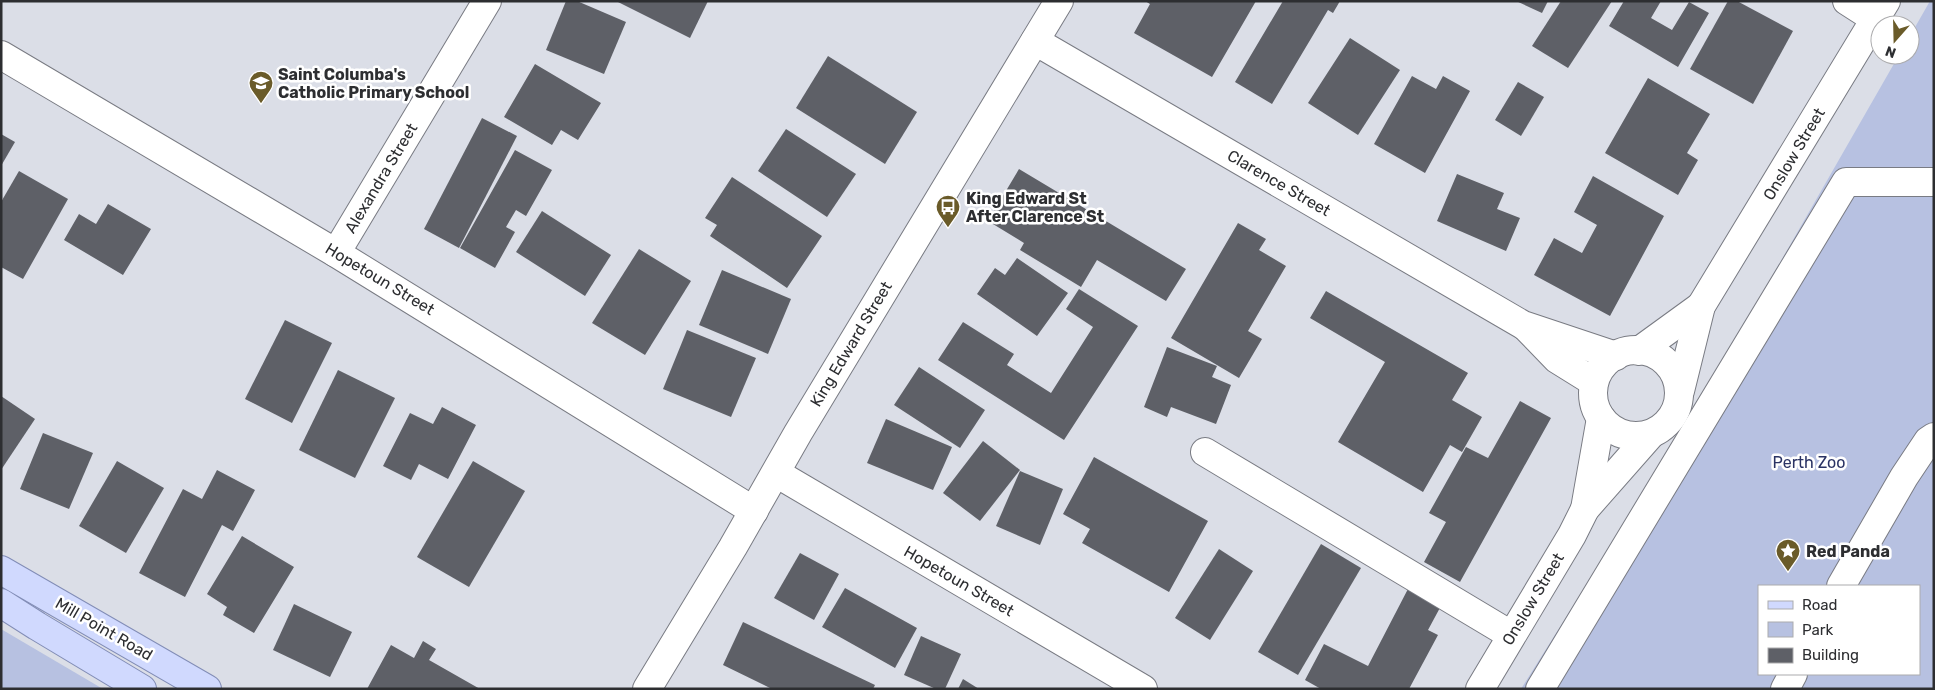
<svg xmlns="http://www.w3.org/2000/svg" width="1935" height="690" viewBox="0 0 1935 690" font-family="Rubik,sans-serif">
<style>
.green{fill:#b7c1e1;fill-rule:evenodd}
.building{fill:#5e6067}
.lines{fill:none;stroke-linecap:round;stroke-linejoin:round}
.minor-casing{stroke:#797b83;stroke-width:30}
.major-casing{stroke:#828db6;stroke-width:30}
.minor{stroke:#fff;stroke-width:28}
.major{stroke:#d0d9fe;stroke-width:28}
.labels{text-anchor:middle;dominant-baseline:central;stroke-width:5;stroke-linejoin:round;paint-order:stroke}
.poi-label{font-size:16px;font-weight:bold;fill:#2d2e31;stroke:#fff;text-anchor:start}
.street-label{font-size:16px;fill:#2d2e31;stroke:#fff}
.park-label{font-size:16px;fill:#2a3364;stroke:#fff}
</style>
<rect width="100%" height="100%" fill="#dbdee7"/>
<g class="green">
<path d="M1930 1H1934V689H1521L1688 423 1899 55H1910V36ZM1759 586H1919V674H1759Z"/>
<path d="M1 629 103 689H1Z"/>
</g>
<g class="building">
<path d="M566 1H577L626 22 604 74 546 50Z"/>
<path d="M616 1H708L690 38Z"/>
<path d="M1145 1H1256L1212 77 1134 33 1150 4Z"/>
<path d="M1283 1H1340L1333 13 1328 10 1272 104 1235 82Z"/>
<path d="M1516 1H1548L1542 13Z"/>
<path d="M1561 1H1612L1568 68 1532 46Z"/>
<path d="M1624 1H1661L1651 18 1672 30 1689 2 1709 13 1678 67 1609 26Z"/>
<path d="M1728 1H1737L1793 31 1753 104 1690 69Z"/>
<path d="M1350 38 1400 70 1358 135 1308 103Z"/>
<path d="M828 56 917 112 885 164 796 108Z"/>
<path d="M535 64 601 103 578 140 561 130 552 145 504 117Z"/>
<path d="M1412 76 1436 89 1443 76 1470 91 1425 173 1374 144Z"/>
<path d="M1648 78 1710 114 1687 153 1698 160 1678 195 1605 153Z"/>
<path d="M1518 82 1544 97 1521 136 1495 120Z"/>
<path d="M482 118 517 136 459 248 424 229Z"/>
<path d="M786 129 856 174 827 217 758 171Z"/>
<path d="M1 134 15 142 1 166Z"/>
<path d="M515 150 552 170 526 216 516 210 506 227 515 232 495 268 460 248Z"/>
<path d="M1019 169 1186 269 1166 301 1097 260 1081 287 1020 250 1024 243 988 221Z"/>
<path d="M19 171 68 199 23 279 1 267V202Z"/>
<path d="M1457 174 1504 193 1497 209 1520 218 1506 251 1437 221Z"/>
<path d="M1593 176 1664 216 1610 316 1534 275 1554 238 1582 253 1597 225 1574 212Z"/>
<path d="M732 177 822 236 787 288 710 236 717 225 705 218Z"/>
<path d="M108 204 151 229 123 275 64 240 79 214 96 224Z"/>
<path d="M542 211 611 255 585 296 516 252Z"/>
<path d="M1238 223 1266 239 1259 250 1286 266 1248 331 1262 339 1239 378 1171 338Z"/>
<path d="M639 249 691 281 645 355 592 323Z"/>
<path d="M1017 258 1068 293 1037 336 977 294 995 268 1005 275Z"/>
<path d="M722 270 791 299 768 354 699 325Z"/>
<path d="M1079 289 1138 326 1064 440 938 360 963 322 1014 354 1007 365 1051 393 1093 327 1066 309Z"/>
<path d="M1326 291 1468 373 1452 400 1482 417 1462 452 1450 445 1423 492 1338 442 1385 362 1310 318Z"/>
<path d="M285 320 332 343 292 423 245 399Z"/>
<path d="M687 330 756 358 731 417 663 389Z"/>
<path d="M1167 347 1217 366 1212 377 1231 385 1216 424 1171 407 1167 417 1144 407Z"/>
<path d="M919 367 985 410 960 448 894 405Z"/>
<path d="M338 370 395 398 355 478 299 450Z"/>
<path d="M1 396 35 419 1 470Z"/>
<path d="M1520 401 1551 418 1460 582 1424 562 1446 522 1429 513 1466 447 1488 458Z"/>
<path d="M442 407 476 425 448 479 419 464 411 480 383 466 410 413 433 424Z"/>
<path d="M886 419 952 447 933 490 867 463Z"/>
<path d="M43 433 93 453 69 509 20 489Z"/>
<path d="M983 441 1020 470 980 521 943 493Z"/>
<path d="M1094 457 1208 521 1169 592 1082 543 1090 529 1063 514Z"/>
<path d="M117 461 164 488 126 553 79 526Z"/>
<path d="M473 461 525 491 469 587 417 557Z"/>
<path d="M217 470 255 490 233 531 222 525 185 597 139 573 183 489 202 499Z"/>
<path d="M1020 471 1063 489 1040 545 996 526Z"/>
<path d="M242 536 294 567 254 633 223 615 227 607 207 594Z"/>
<path d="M1321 544 1361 568 1298 675 1258 652Z"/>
<path d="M1219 549 1253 571 1210 640 1175 618Z"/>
<path d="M800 553 839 574 814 620 774 598Z"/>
<path d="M1409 587 1442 604 1428 630 1438 635 1409 689H1321L1305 680 1324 644 1368 666Z"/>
<path d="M845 588 917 628 895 668 822 627Z"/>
<path d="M294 604 352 632 330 677 273 650Z"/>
<path d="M743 622 875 685 873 689H772L723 665Z"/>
<path d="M921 636 961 654 945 689H936L904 675Z"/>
<path d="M423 641 436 649 429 660 480 689H367L391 645 414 658Z"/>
<path d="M963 679 979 689H958Z"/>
</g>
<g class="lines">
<defs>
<g id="minor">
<path d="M1847 1 1875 19"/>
<path d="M1035 41 1523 325 1616 356"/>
<path d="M1 55 336 253 754 511"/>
<path d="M336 253 487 1"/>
<path d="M1526 327 1557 359 1594 382"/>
<circle cx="1636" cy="393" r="43"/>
<path d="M1639 351 1701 306"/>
<path d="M1680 391 1701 306 1886 1"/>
<path d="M1205 452 1511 635"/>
<path d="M776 473 1143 689"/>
<path d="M1585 509 1601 418"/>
<path d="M1841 586 1904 477 1928 441 1934 437"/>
<path d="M647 689 733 547 798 433 1059 1"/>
<path d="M1480 689 1572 535 1585 509 1651 434"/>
<path d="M1540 689 1846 182H1934"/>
<path d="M1785 689 1793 674"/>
</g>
<g id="major">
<path d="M1 570 207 689"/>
<path d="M1 603 37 626 142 689"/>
</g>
</defs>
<use href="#minor" class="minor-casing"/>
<use href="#major" class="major-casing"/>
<use href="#minor" class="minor"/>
<use href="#major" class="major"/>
</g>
<defs>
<symbol id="school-pin" viewBox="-11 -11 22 30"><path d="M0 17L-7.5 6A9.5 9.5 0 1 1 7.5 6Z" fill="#6a5b29" stroke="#fff"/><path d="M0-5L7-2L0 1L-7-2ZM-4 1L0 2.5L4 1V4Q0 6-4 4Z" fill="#fff"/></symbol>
<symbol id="bus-pin" viewBox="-11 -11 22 30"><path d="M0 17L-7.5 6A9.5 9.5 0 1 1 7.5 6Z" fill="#6a5b29" stroke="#fff"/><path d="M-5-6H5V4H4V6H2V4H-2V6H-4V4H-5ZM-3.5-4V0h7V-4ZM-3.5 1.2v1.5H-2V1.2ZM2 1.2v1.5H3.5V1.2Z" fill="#fff"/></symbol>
<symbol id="sight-pin" viewBox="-11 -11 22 30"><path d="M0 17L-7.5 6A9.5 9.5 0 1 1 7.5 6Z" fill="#6a5b29" stroke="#fff"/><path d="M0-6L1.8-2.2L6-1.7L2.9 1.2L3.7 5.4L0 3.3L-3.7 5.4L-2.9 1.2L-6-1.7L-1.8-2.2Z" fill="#fff"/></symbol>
</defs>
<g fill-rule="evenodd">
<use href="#school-pin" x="247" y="69" width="28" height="38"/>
<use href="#bus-pin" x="934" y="193" width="28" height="38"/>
<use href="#sight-pin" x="1774" y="537" width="28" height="38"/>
</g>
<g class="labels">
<g class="poi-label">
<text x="278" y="74">Saint Columba's<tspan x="278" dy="18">Catholic Primary School</tspan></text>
<text x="966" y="198">King Edward St<tspan x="966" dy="18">After Clarence St</tspan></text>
<text x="1806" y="551">Red Panda</text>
</g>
<g class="street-label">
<text transform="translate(1794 154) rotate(-59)">Onslow Street</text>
<text transform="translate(381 178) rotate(-59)">Alexandra Street</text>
<text transform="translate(1279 183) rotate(30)">Clarence Street</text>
<text transform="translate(380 279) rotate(31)">Hopetoun Street</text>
<text transform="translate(851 344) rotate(-59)">King Edward Street</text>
<text transform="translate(959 581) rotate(30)">Hopetoun Street</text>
<text transform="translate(1533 599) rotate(-59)">Onslow Street</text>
<text transform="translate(104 629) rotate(30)">Mill Point Road</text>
</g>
<g class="park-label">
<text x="1809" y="462">Perth Zoo</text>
</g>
</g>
<rect width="1935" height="690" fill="none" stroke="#2d2e31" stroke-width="5"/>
<rect x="1758" y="585" width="162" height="90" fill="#ffffff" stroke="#ababad"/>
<rect x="1768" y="601" width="25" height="8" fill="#d0d9fe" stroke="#ababad"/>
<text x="1802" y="610" font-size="15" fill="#2d2e31">Road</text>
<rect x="1768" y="622" width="25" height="15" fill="#b7c1e1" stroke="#ababad"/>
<text x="1802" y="635" font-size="15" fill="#2d2e31">Park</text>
<rect x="1768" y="648" width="25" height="15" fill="#5e6067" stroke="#ababad"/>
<text x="1802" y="660" font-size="15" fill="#2d2e31">Building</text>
<g transform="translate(1895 40) rotate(200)"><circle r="24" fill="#ffffff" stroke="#ababad"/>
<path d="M0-4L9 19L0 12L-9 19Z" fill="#6a5b29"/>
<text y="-8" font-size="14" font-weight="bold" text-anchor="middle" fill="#2d2e31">N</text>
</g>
</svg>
